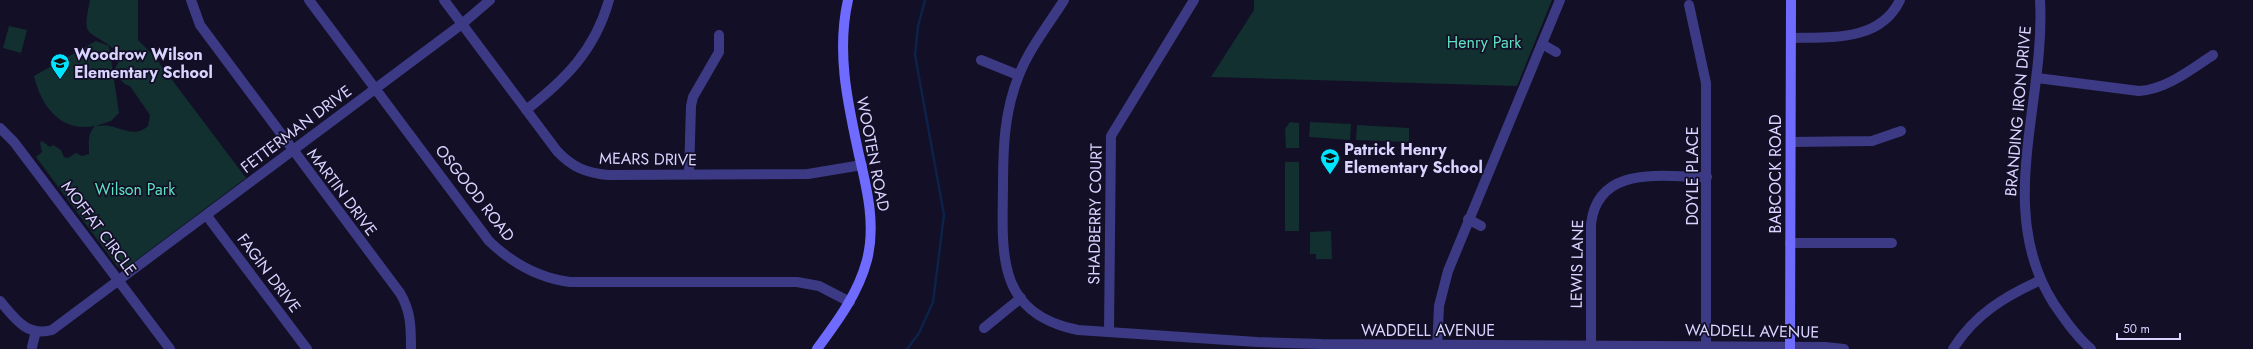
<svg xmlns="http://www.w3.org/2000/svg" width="2253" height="349" viewBox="0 0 2253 349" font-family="Jost,sans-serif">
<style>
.green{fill:#12302f}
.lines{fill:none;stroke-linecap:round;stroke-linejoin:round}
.stream{stroke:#0c2248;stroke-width:2.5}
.street{stroke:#3d3a85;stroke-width:10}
.secondary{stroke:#6f6bff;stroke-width:10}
.labels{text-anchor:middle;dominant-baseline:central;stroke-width:3.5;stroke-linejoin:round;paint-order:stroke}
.park-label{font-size:16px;fill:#5fe0c0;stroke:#130f26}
.poi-label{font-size:16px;font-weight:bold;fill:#d9d4ff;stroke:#130f26;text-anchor:start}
.street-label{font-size:16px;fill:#d9d4ff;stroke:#130f26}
</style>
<rect width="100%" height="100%" fill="#130f26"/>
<g class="green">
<path d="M90 0H138V40L154 56 246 178 123 270 117 266 36 157 42 152 40 143 42 141 50 147 53 145 61 150 64 157 68 158 76 153 82 156 89 154C89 143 87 135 95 126 61 133 41 106 34 76L96 41 109 46 119 113 111 121 96 126C101 126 105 125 109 126 123 128 135 138 148 126L150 115 130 86C121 84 118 76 115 68L118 63 116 51C89 27 81 42 90 0Z"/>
<path d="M1254 0H1552L1517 86 1211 77 1254 10Z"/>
<path d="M9 26 27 30 21 53 3 48Z"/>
<path d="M1290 122 1299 123V148H1286L1285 129Z"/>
<path d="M1310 122 1351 124 1350 140 1309 137Z"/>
<path d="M1357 125 1409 128V142L1356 140Z"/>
<rect x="1285" y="162" width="14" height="69"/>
<path d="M1331 231 1332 259H1316V254H1310V232Z"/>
</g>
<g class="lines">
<path class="stream" d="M907 349 919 333 933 302 944 215 915 55 918 26 925 0"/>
<g class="street">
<path d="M191 0 200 25 400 293C411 311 411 328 411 349"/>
<path d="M309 0 489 241C512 263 538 278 570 282H797L819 286 850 302"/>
<path d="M444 0 557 151C572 167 586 173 608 175L808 174 862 165"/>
<path d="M1064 0C1049 24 1029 49 1019 75 1004 112 1003 149 1003 188 1002 255 997 314 1078 330L1257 342 1321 344 1825 347 1844 349"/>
<path d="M2040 0C2046 102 1994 210 2054 304 2065 320 2076 336 2091 349"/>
<path d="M1689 5 1706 83V349"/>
<path d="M1791 38C1830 37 1880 42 1900 0"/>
<path d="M1542 44 1556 52"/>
<path d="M981 60 1018 75"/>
<path d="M2037 78 2139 91C2167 89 2190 70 2213 55"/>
<path d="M526 110C566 79 595 50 609 0"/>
<path d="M0 128 14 142 170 349"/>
<path d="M1791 142 1872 141 1901 131"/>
<path d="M689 174 691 106 693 97 719 52V35"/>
<path d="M207 216 307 349"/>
<path d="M1468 219 1481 226"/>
<path d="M1790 243H1892"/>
<path d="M0 301C15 319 27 337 52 330L462 24 490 0"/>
<path d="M984 328 1021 298"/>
<path d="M1109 332 1111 136 1194 0"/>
<path d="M32 347 36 331"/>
<path d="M1437 349 1439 306 1448 271 1560 0"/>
<path d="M1591 349V224C1598 164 1663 177 1707 177"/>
<path d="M1953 349C1974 315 2005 296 2041 280"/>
</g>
<g class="secondary">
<path d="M817 349C837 322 858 294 867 260 876 225 867 189 859 155 848 104 836 53 848 0"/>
<path d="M1790 349 1791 0"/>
</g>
</g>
<defs>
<symbol id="school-pin" viewBox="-11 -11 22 30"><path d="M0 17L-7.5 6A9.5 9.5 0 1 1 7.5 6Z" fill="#00e5ff" stroke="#130f26"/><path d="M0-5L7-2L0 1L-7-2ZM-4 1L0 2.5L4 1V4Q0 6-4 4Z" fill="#111"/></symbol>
</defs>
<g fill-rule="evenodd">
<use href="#school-pin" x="49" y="52" width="22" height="30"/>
<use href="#school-pin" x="1319" y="147" width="22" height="30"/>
</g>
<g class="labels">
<g class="park-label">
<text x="1484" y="42">Henry Park</text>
<text x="135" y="189">Wilson Park</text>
</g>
<g class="poi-label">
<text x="74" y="54">Woodrow Wilson<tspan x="74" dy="18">Elementary School</tspan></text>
<text x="1344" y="149">Patrick Henry<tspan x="1344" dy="18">Elementary School</tspan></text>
</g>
<g class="street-label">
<text transform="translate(2018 111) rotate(-85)">BRANDING IRON DRIVE</text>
<text transform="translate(296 129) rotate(-37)">FETTERMAN DRIVE</text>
<text transform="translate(873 154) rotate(79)">WOOTEN ROAD</text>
<text transform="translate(648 159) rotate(1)">MEARS DRIVE</text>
<text transform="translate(1775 174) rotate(-90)">BABCOCK ROAD</text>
<text transform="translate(1692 176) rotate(-90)">DOYLE PLACE</text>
<text transform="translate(342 192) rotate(53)">MARTIN DRIVE</text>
<text transform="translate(475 193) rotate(52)">OSGOOD ROAD</text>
<text transform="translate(1095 214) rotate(-89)">SHADBERRY COURT</text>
<text transform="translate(99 228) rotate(53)">MOFFAT CIRCLE</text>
<text transform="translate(1577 264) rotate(-89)">LEWIS LANE</text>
<text transform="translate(269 273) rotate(53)">FAGIN DRIVE</text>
<text x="1428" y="330">WADDELL AVENUE</text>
<text transform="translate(1752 331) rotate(1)">WADDELL AVENUE</text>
</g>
</g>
<path d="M2117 333v6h63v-6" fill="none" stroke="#d9d4ff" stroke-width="2"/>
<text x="2123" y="333" font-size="12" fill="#d9d4ff" stroke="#130f26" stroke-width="3" paint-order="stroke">50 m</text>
</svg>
